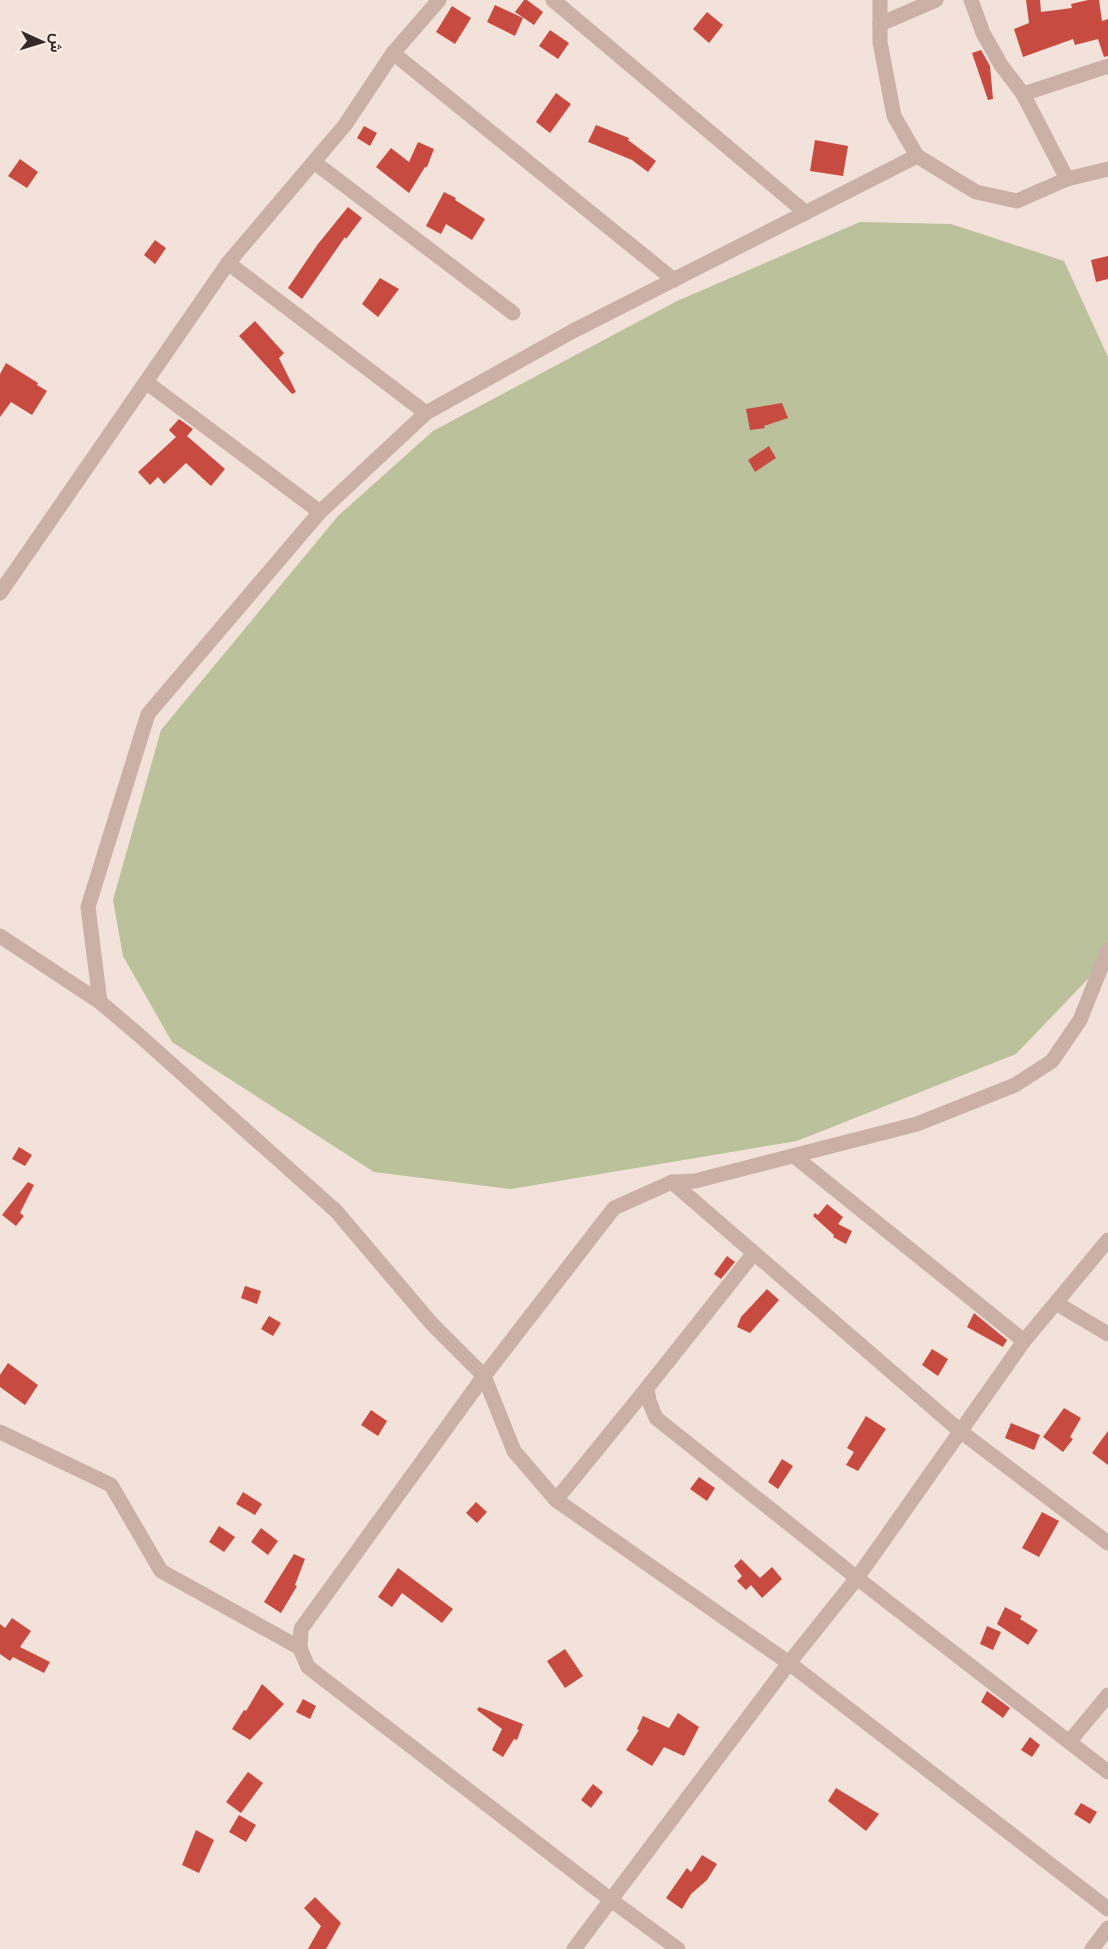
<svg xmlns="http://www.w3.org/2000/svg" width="1108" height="1949" viewBox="0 0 1108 1949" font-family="'Work Sans',Vazirmatn,sans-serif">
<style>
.green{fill:#bbc19a}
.building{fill:#c84b41}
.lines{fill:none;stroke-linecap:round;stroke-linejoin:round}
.street{stroke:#cab0a6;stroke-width:15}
</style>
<rect width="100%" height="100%" fill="#f2e2da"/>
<path class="green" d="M860 222 951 224 1064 261 1108 357V958L1016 1054 797 1141 511 1189 374 1172 172 1042 123 956 113 900 161 730 338 516 433 431 677 301Z"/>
<g class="building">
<path d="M524 0H527L543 12 534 25 515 12Z"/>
<path d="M1026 0H1040L1041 12 1072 8 1071 4 1088 0H1099L1102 21 1108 19V56L1104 57 1098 39 1075 45 1073 39 1023 57 1014 29 1029 23Z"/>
<path d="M495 5 523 18 515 36 487 22Z"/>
<path d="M452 6 471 18 455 44 436 32Z"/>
<path d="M707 12 723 25 709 43 693 29Z"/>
<path d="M550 30 569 43 558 59 539 46Z"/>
<path d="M981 50 990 66 993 99 988 100 972 53Z"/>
<path d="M556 93 571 104 550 133 536 122Z"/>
<path d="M596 125 629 138 628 140 656 161 648 172 632 160 588 142Z"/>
<path d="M364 126 377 133 370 146 357 138Z"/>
<path d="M815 140 848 146 843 176 810 171Z"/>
<path d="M418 142 434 149 427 167H425L409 193 376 167 391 148 409 162Z"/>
<path d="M20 159 38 172 27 188 8 176Z"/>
<path d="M444 192 456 198 455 200 485 219 472 240 446 224 441 234 426 226Z"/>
<path d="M348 207 362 218 346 239 345 237 302 299 288 288 318 244Z"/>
<path d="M155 240 166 248 155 264 144 255Z"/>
<path d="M1108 256V279L1096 282 1091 260Z"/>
<path d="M380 278 399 289 378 317 362 304Z"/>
<path d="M255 321 284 353 279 358 296 392 292 394 239 336Z"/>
<path d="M6 363 38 383 37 385 47 391 32 415 11 402 0 417V374Z"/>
<path d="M782 403 788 418 764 426 765 428 750 430 746 409Z"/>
<path d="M179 419 193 429 187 436 225 469 211 486 186 463 164 484 158 477 150 485 138 472 176 437 169 430Z"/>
<path d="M769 446 776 458 755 472 748 460Z"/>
<path d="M19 1147 32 1155 25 1166 12 1159Z"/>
<path d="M28 1182 34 1185 20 1213 24 1216 16 1226 2 1215Z"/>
<path d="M827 1204 843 1217 838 1224 852 1231 846 1244 833 1237 834 1235 813 1216 815 1213 818 1215Z"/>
<path d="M727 1256 735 1262 721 1279 714 1274Z"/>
<path d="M245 1286 261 1291 257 1304 241 1298Z"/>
<path d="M767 1289 779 1300 750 1333 737 1327 741 1317Z"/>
<path d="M974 1313 1007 1340 1003 1347 967 1327Z"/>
<path d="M269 1316 281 1323 273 1336 261 1329Z"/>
<path d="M932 1349 948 1359 938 1376 922 1365Z"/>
<path d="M8 1363 38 1385 25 1405 0 1387V1375Z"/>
<path d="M1064 1408 1081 1418 1070 1437 1073 1439 1063 1452 1043 1437Z"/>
<path d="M371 1410 387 1421 378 1436 361 1425Z"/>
<path d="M866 1416 886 1429 858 1471 846 1465 854 1452 847 1448Z"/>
<path d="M1011 1423 1040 1435 1034 1450 1005 1438Z"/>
<path d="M1108 1431V1465L1092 1453Z"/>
<path d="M782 1459 793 1466 778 1489 768 1482Z"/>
<path d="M699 1477 715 1488 707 1501 690 1489Z"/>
<path d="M243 1492 262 1504 255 1515 236 1504Z"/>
<path d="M476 1502 487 1512 477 1523 466 1513Z"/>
<path d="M1042 1512 1059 1521 1039 1557 1022 1548Z"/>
<path d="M219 1526 235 1537 224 1552 209 1542Z"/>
<path d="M261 1528 278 1541 268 1555 251 1542Z"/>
<path d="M294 1554 305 1559 295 1585 297 1586 281 1613 264 1602Z"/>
<path d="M741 1559 760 1578 772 1567 782 1579 762 1598 751 1585 746 1590 737 1581 742 1576 734 1566Z"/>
<path d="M398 1568 453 1609 442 1623 402 1593 392 1607 378 1597Z"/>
<path d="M1005 1607 1022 1616 1020 1619 1038 1630 1028 1645 997 1624Z"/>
<path d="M12 1618 31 1631 20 1647 50 1662 44 1673 13 1657 10 1661 0 1654V1624L5 1628Z"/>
<path d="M987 1626 1001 1632 993 1650 980 1644Z"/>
<path d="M565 1649 583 1676 565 1688 547 1661Z"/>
<path d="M262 1684 284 1704 250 1740 232 1729 244 1710 246 1711Z"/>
<path d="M987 1691 1010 1708 1003 1718 981 1702Z"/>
<path d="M303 1699 316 1706 310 1719 296 1712Z"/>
<path d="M479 1707 523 1724 517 1740 514 1739 503 1757 492 1750 502 1729 477 1710Z"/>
<path d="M678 1713 699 1727 684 1756 664 1747 652 1766 626 1750 639 1730 637 1729 643 1716 669 1728Z"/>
<path d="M1030 1737 1040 1745 1032 1757 1021 1750Z"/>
<path d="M248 1772 263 1783 241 1813 226 1802Z"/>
<path d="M593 1784 603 1792 591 1808 581 1800Z"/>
<path d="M836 1788 879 1814 866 1831 828 1801Z"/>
<path d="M1081 1803 1097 1812 1090 1824 1074 1814Z"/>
<path d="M239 1815 256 1825 246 1842 229 1832Z"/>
<path d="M196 1830 214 1840 199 1873 182 1865Z"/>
<path d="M702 1855 717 1864 707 1880 691 1894 682 1909 666 1898 687 1868 691 1872Z"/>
<path d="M315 1897 341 1923 326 1949H308L321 1926 304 1908Z"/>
</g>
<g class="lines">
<g class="street">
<path d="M553 0 806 213"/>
<path d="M880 0V42L894 116 917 156 976 192 1017 201 1067 179 1108 169"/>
<path d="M971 0 983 33 1001 65 1023 94 1067 179"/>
<path d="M880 24 936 0"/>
<path d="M393 53 674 280"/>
<path d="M1023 94 1108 66"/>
<path d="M314 162 513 313"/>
<path d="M228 263 426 413"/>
<path d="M146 382 320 512"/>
<path d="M0 593 228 263 345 125 393 53 439 0"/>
<path d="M0 936 100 1002 140 1036 336 1211 432 1324 484 1376 514 1451 556 1500 789 1663 1108 1909"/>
<path d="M100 1002 88 907 148 714 320 512 426 413 573 331 917 156"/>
<path d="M794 1156 1024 1341"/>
<path d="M672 1182 960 1431 1108 1543"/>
<path d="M754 1253 647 1388 649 1401 656 1418 857 1578 1108 1772"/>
<path d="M1056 1303 1108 1334"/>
<path d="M0 1432 111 1485 161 1571 300 1648"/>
<path d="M556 1500 647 1388"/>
<path d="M1070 1741 1108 1695"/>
<path d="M574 1949 789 1663 857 1578 1024 1341 1108 1240"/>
<path d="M678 1949 611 1900 308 1667 300 1648 301 1629 484 1376 614 1208 672 1182 695 1181 917 1124 1015 1085 1052 1061 1080 1020 1108 950"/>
<path d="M1092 1949 1108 1928"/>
</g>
</g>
<g transform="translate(42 42) rotate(94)" stroke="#faede6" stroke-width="4.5" paint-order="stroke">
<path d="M0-4.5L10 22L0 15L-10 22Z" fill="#362927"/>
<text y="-9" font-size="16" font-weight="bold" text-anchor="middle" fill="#362927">ش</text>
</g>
</svg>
